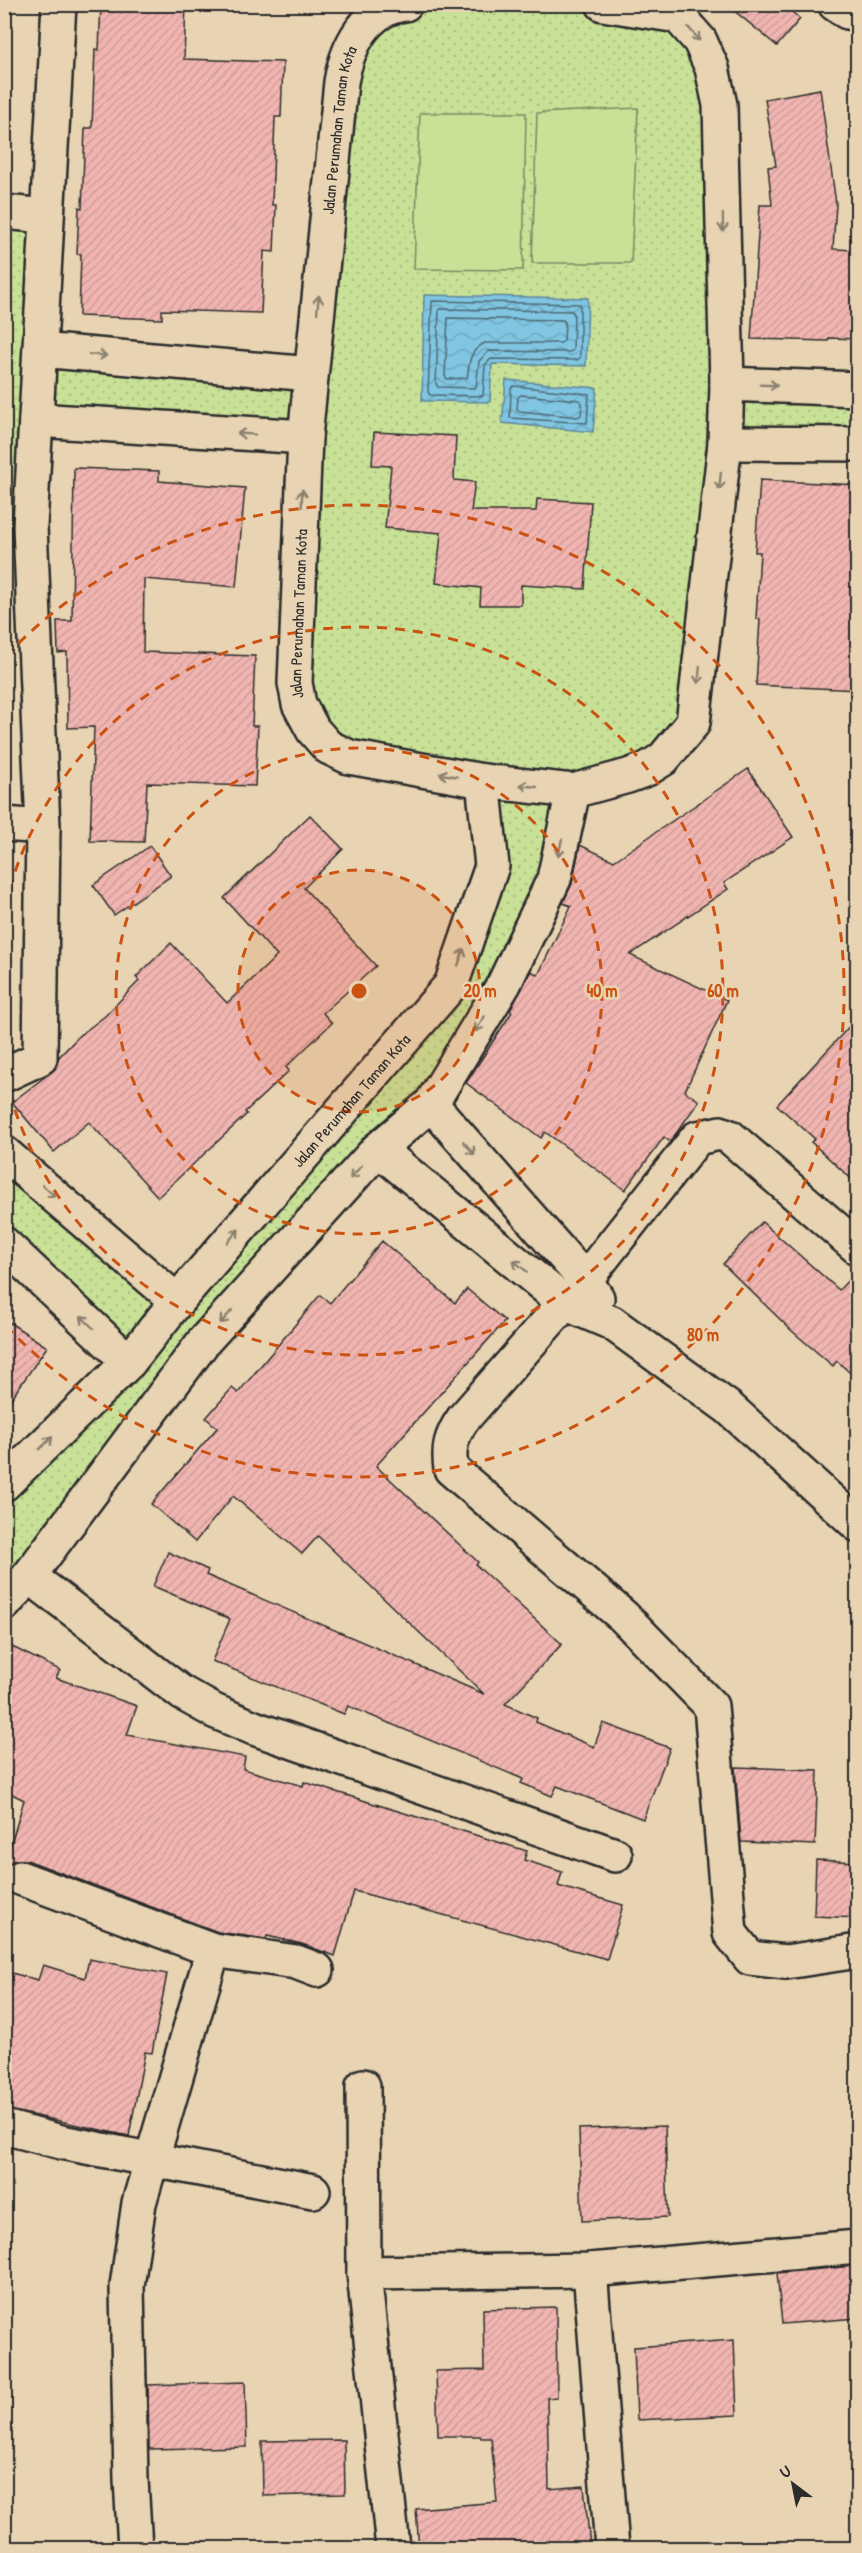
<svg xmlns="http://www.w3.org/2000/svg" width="862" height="2553" viewBox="0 0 862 2553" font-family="'Patrick Hand',sans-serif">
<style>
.green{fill:url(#green-dots);stroke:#7a8661;stroke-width:1.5}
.pitch{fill:#c8e197;stroke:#7a8661;stroke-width:1.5}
.water{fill:url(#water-waves);stroke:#5e8798;stroke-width:1.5}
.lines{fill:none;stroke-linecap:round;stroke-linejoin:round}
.shore{stroke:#4d6974;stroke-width:1.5}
.building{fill:url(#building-hatch);stroke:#2b2b2b;stroke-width:1.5}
.street-casing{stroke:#2b2b2b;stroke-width:38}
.street{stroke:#e8d4b2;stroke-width:33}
.oneway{stroke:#8a806e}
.ring{fill:none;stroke:#cc5211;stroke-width:3;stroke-dasharray:10 8}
.labels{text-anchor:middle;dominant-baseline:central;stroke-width:5;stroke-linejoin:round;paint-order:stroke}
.street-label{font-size:16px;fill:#2b2b2b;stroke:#e8d4b2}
.centre{fill:#cc5211;stroke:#e8d4b2;stroke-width:3}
.ring-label{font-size:18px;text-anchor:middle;font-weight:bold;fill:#cc5211;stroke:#e8d4b2;stroke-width:5;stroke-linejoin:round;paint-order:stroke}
</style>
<defs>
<pattern id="green-dots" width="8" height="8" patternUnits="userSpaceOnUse" patternTransform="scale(1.5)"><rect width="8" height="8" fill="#c8e197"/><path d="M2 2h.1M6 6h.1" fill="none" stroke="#acc182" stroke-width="1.8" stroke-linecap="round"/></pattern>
<pattern id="water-waves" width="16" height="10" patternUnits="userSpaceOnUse" patternTransform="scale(1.5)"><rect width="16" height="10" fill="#80c5e1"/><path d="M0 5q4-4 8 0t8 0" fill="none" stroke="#6fa9c1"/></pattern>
<pattern id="building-hatch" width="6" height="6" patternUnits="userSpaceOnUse" patternTransform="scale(1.5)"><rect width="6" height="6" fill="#f1b5b1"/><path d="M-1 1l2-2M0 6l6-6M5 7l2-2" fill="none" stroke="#cf9c98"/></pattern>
</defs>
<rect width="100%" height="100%" fill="#e8d4b2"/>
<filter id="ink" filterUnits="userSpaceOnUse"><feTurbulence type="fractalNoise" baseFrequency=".0167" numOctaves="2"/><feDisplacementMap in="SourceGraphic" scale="12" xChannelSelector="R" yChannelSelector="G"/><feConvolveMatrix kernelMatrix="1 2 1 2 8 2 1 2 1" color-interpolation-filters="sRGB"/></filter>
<g filter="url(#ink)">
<path class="green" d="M405 4 603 5 700 41 727 384 857 389V444L725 443 681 739 573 791 504 984 378 1149 5 1604V1486L129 1362 5 1244V1153L176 1301 451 985 492 866 483 781 349 757 299 704 304 438 37 420 30 526 5 527V212L46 216 40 350 311 374 345 63Z"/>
<g class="pitch">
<path d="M638 108 631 263H532L537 113Z"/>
<path d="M420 113H526L523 270 414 269Z"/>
</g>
<g class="water">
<path d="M424 295 588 298 586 366 492 364 490 402 422 401Z"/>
<path d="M506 380 597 388 593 432 502 423Z"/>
</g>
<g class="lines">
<g class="shore">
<path d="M432 301 580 304V358L577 360 491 359 485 365 483 396 430 395 428 392Z"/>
<path d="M439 309 572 311 574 314 573 350 570 352 489 351 479 361 476 388 438 387 436 384Z"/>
<path d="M448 318 563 320 565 322 564 341 561 343H485C468 351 470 363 467 378L447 379 445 376Z"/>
<path d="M514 386 589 394 587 423 510 418 511 389Z"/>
<path d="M521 395 580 400 582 403 581 415 578 417 519 411 517 409 518 397Z"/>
</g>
</g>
<g class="building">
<path d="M101 4H186L184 59 283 62 281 117H275L272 205H276L274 252 264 251 261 313 162 310V319L79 316 81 254H77L79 207 82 208 85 128H92L95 49 99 50Z"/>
<path d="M726 4H783L800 19 777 46Z"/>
<path d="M820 89 836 204 833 249 858 250V339L829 338 828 341 751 339 760 205H772L768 167 776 166 765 99Z"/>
<path d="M374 432 456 436 454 480 475 482 471 511H536L537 499 591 502 585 589 521 585V605H480L481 588 436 583 441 533 385 528 391 466 372 465Z"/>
<path d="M74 468 159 471V481L245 488 236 587 144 579 143 652 255 656 252 726H258L255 786 147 783 144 842 90 841 94 727 68 728 67 652 58 653 57 621H72Z"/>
<path d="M760 480 858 485V690L756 685 760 619H756L760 552H755Z"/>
<path d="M748 769 793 837 724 883 728 889 630 955 727 1000 685 1091 699 1101 670 1142 664 1137 625 1190 545 1132 541 1138 466 1083 512 1012 510 1010 531 971 538 975 571 906 563 903 572 883 580 845 614 861Z"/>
<path d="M310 815 343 849 304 888 376 966 323 1013 332 1023 286 1067 289 1071 245 1112 247 1114 158 1197 89 1122 54 1152 12 1102 55 1069 59 1057 79 1036 105 1016 139 981 136 977 171 943 227 1003 277 956 224 898Z"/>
<path d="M150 846 171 876 114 915 93 885Z"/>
<path d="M858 1017V1185L811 1142 815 1139 777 1105Z"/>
<path d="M762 1222 839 1290 858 1270V1380L837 1361 833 1366 792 1331 723 1264Z"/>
<path d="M382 1241 455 1303 467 1289 505 1321 376 1466 478 1562 476 1565 562 1644 505 1704 537 1718 536 1722 594 1747 603 1723 670 1748 643 1819 557 1786 552 1796 521 1783 523 1779 348 1706 344 1714 212 1661 230 1619 153 1586 168 1552 208 1570 206 1575 484 1694 318 1536 302 1554 233 1496 195 1542 151 1504 217 1428 206 1418 232 1388 238 1393 320 1295 330 1303Z"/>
<path d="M4 1319 47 1347 4 1409Z"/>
<path d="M4 1643 60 1670 56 1678 137 1706 127 1735 245 1757 243 1769 303 1786 304 1782 527 1851 524 1860 562 1872 558 1886 623 1905 607 1959 354 1891 335 1956 302 1944 267 1936 266 1939 218 1932 27 1860H16L5 1864 24 1800 4 1790Z"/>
<path d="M735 1767 818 1770 815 1845 741 1842Z"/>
<path d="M816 1860 858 1862V1918L814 1916Z"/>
<path d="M89 1959 167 1974 152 2053 145 2052 129 2136 4 2109V1971L38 1980 43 1965 85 1978Z"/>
<path d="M665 2126 668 2217 582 2221 579 2129Z"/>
<path d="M854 2266 858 2318 782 2324 777 2273Z"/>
<path d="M556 2307 557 2397 547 2398 549 2489 584 2486 590 2546 557 2548H419L416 2509 497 2502 491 2438H481L480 2436H438L436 2371 484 2370 483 2309Z"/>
<path d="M734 2340 737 2415 637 2420 634 2347Z"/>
<path d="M245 2382 247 2447 149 2449 148 2385Z"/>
<path d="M344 2440 345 2494 263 2496 262 2441Z"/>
</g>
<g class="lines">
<defs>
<g id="street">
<path d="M835 4 847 12 858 14"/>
<path d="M4 212 46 216"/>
<path d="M40 350 311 374"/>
<path d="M727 384 858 389"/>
<path d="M36 420 305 437"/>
<path d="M725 443 858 444"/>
<path d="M483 781 573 791 628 776 647 769 663 759 693 723 725 443 727 384 720 105 712 68 700 41 678 16 603 4"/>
<path d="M4 824 43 827"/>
<path d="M4 1075 40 1058 43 827 30 526 59 4"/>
<path d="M431 1104 585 1280 597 1298"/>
<path d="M378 1149 565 1303 612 1323 729 1408 858 1525"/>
<path d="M4 1153 177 1301"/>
<path d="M4 1244 129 1362"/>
<path d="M858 1248 730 1137 720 1133 697 1138 585 1280 463 1419C451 1436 448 1448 451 1469L624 1617 711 1706 730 1933 750 1958 786 1962 858 1951"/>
<path id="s1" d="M4 1484 129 1362 177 1301 451 985 492 866 483 781 349 757 328 747 313 730 299 704 295 683 305 437 341 82C347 47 366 8 405 4"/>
<path d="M29 1576 182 1693 214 1711 254 1728 615 1855"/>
<path d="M4 1604 29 1576 204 1341 378 1149 431 1104 504 984 554 879 573 791"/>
<path d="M20 1878 213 1950 296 1962 317 1970"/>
<path d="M363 2086 364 2273 393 2548"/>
<path d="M4 2127 61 2142 313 2191"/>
<path d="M590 2270 612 2548"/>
<path d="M364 2273 590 2270 858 2247"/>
<path d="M135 2548 131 2480 127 2286 139 2203 213 1950"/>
</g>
</defs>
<use href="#street" class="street-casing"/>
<use href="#street" class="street"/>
</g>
<defs><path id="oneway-shaft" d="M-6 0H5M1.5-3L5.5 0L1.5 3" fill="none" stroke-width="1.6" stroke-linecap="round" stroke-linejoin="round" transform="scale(1.5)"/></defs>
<g class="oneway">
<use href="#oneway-shaft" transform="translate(694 34) rotate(50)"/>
<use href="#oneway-shaft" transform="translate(723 223) rotate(89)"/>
<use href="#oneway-shaft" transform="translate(318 304) rotate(-84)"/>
<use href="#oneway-shaft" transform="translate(98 355) rotate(5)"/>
<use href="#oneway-shaft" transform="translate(769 385) rotate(2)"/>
<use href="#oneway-shaft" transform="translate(246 434) rotate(-176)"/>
<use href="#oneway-shaft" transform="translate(720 481) rotate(96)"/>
<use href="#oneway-shaft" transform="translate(302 498) rotate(-88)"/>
<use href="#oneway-shaft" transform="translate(699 675) rotate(96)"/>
<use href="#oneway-shaft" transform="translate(448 775) rotate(-170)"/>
<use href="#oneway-shaft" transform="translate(528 786) rotate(-174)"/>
<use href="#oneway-shaft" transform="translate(560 848) rotate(102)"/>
<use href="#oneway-shaft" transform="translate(461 957) rotate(-71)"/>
<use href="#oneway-shaft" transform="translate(480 1024) rotate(121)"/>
<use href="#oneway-shaft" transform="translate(469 1148) rotate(49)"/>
<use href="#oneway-shaft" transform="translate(356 1172) rotate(132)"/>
<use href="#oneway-shaft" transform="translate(49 1191) rotate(41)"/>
<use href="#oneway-shaft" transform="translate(233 1236) rotate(-49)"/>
<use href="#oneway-shaft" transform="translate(520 1266) rotate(-141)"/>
<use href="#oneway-shaft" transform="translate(226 1317) rotate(132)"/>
<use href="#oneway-shaft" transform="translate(87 1322) rotate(-136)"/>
<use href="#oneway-shaft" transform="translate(46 1443) rotate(-44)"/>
</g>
</g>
<circle cx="359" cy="991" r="121" fill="#cc5211" fill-opacity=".12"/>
<g class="ring">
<circle cx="359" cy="991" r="121"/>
<circle cx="359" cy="991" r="243"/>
<path d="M5 906A364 364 0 1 1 5 1076"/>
<path d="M6 656A486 486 0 1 1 6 1326"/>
</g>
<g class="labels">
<g class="street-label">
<text stroke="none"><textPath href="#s1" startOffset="1670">Jalan Perumahan Taman Kota</textPath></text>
<text stroke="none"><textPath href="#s1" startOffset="1184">Jalan Perumahan Taman Kota</textPath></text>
<text stroke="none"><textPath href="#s1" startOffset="518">Jalan Perumahan Taman Kota</textPath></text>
</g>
</g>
<circle cx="359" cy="991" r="9" class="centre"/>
<g class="ring-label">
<text x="480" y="997">20 m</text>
<text x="602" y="997">40 m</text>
<text x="723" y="997">60 m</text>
<text x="703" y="1341">80 m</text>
</g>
<rect width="862" height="2553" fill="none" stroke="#e8d4b2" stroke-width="24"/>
<rect x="12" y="12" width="838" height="2529" fill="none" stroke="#2b2b2b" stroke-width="2" filter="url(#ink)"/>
<g transform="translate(793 2484) rotate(328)" stroke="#e8d4b2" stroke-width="4.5" paint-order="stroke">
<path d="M0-4.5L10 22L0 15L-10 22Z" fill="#2b2b2b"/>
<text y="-9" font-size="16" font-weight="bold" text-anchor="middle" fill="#2b2b2b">U</text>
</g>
</svg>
